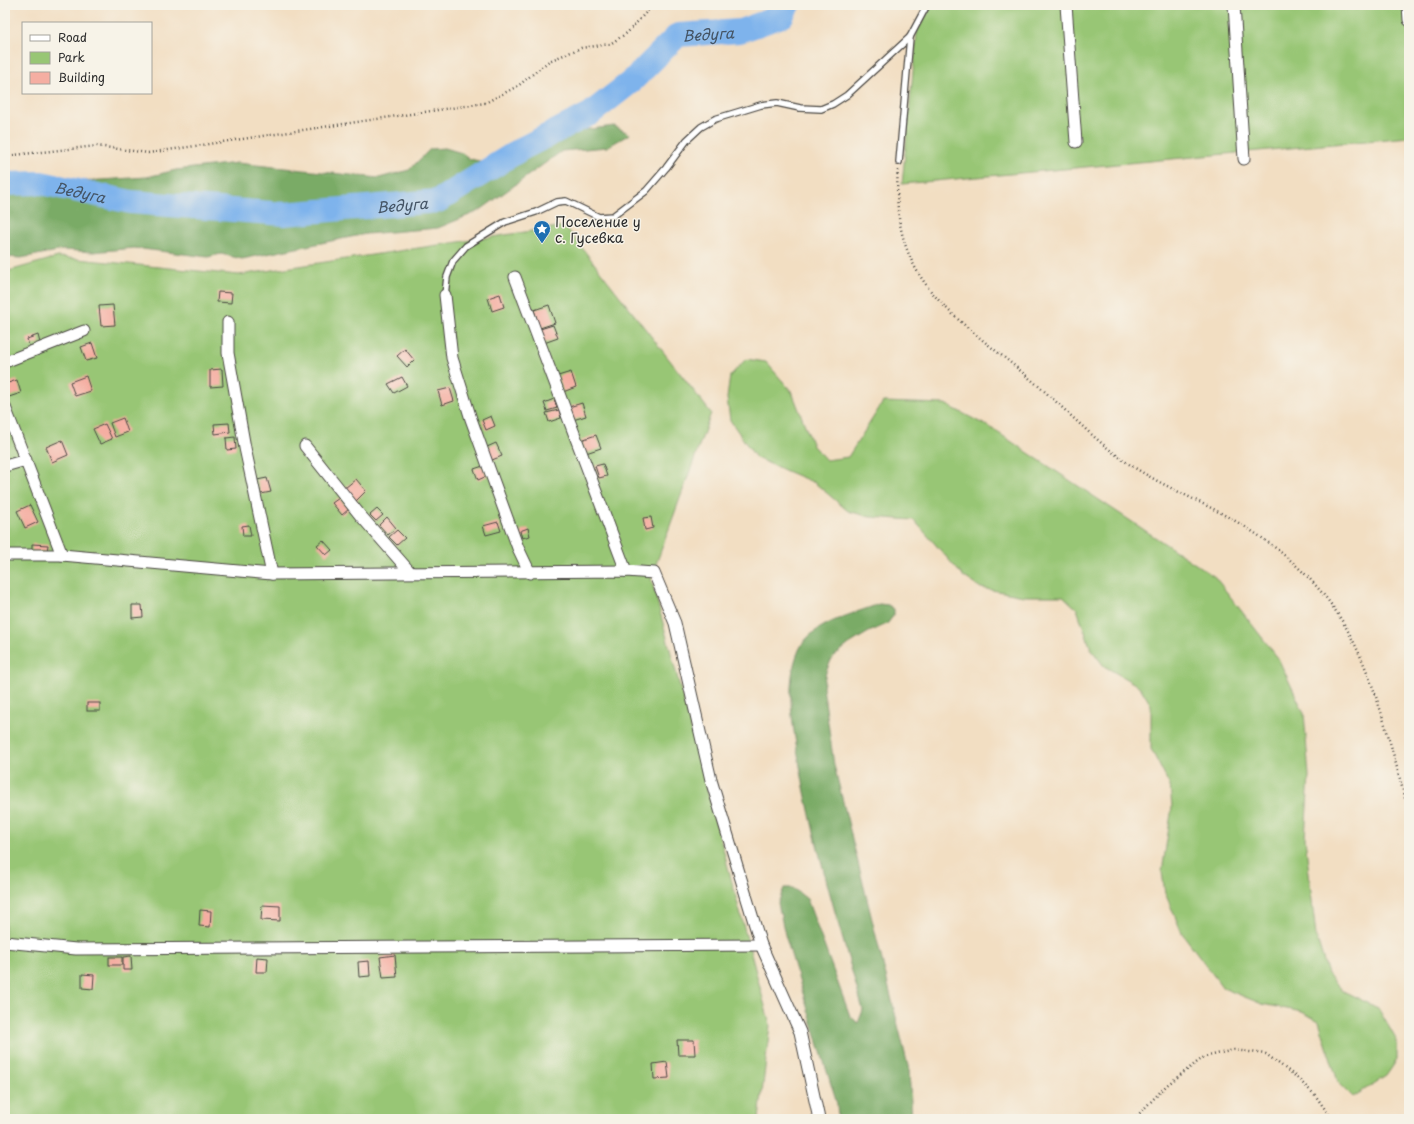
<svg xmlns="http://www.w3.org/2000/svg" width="1414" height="1124" viewBox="0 0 1414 1124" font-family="'Playpen Sans',sans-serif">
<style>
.green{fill:#98c674;stroke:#627850}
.forest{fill:#7aab66;stroke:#526b48}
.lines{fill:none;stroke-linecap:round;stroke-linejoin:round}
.river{stroke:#7eb3ec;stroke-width:24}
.building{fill:#f5aea2}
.lane-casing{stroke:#494642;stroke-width:8}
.street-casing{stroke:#494642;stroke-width:13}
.path{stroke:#494642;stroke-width:2.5;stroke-dasharray:1 3;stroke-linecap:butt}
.lane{stroke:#fff;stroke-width:5.5}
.street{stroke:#fff;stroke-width:11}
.labels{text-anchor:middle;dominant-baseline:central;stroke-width:3;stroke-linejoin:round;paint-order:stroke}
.poi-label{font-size:14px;fill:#2b2b2b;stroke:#f7f3e8;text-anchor:start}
.water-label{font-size:15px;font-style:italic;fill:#445465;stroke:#f7f3e8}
</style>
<rect width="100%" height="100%" fill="#f7f3e8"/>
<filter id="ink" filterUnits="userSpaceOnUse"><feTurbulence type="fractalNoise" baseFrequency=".025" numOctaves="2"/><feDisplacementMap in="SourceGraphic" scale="8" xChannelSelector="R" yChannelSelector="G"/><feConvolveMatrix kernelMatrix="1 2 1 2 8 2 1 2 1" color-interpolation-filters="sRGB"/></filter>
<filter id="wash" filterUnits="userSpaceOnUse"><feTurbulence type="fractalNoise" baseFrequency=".012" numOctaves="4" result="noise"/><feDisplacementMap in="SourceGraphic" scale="16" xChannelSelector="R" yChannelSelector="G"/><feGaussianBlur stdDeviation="0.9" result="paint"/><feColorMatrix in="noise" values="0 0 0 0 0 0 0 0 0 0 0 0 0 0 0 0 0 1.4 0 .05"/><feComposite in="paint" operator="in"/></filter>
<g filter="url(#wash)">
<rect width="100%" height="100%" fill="#f2dec2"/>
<g class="green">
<path d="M932 5H1409V137L902 184 917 31Z"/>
<path d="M565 226 711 413 651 578 770 1025 759 1119H5V272L58 257 239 275Z"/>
<path d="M746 359 766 362 792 392 813 446 826 460 848 457 883 402 945 404 991 428 1215 577 1278 658 1304 713 1309 776 1305 838 1316 936 1328 974 1343 991 1378 1008 1397 1041V1060L1386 1076 1353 1097 1338 1082 1319 1021 1302 1012 1262 1004 1223 988 1182 933 1165 893 1162 872 1172 807 1170 786 1151 749V705L1140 687 1104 666 1091 649 1077 609 1063 596H1024L981 588 963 576 914 520 870 517 848 511 815 483 756 458 730 420 727 398 730 376Z"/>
</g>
<g class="forest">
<path d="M614 126 630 134 607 147 562 151 479 211 438 228 366 234 242 259 221 254 208 257 134 248 93 252 63 250 21 258 5 257V195L54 183 147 177 176 170 237 163 379 178 409 170 430 149 445 148 462 153 470 159 484 162 542 149 583 130Z"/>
<path d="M879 604 888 605 894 609V615L887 624 869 632 849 644 832 658 826 672 823 687 834 765 909 1070 912 1119H838L837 1104 785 935 778 903 784 888H793L807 899 850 1016 858 1023 863 1010C840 928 814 846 799 761 793 726 784 684 799 650 811 623 854 614 879 604Z"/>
</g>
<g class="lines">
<path class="river" id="s1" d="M5 184 41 183 131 202 284 214 438 201 523 148 590 114 632 81 678 35 740 31 782 16 788 5"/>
</g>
<g id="blocks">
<g class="building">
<path d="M218 292 232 293 231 303 217 302Z"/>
<path d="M500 294 504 307 492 311 488 298Z"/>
<path d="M113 305 115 325 101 326 99 306Z"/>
<path d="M549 305 555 323 540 328 534 310Z"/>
<path d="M553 325 558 338 544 343 540 329Z"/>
<path d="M38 335 40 343 29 346 27 339Z"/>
<path d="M92 343 97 358 86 361 81 347Z"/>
<path d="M405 349 414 360 407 367 397 356Z"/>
<path d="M222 369 223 386 210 387V370Z"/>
<path d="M571 372 576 387 563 392 558 376Z"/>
<path d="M86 376 91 391 75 396 70 382Z"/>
<path d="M402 377 407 386 394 393 388 384Z"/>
<path d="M17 380 21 393 9 397 5 384Z"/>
<path d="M450 388 454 401 442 405 438 391Z"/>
<path d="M554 399 557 408 547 411 544 403Z"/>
<path d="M582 403 586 416 573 420 569 407Z"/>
<path d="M559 410 561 418 549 422 546 413Z"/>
<path d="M491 416 495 426 486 430 482 420Z"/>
<path d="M123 418 128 432 115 437 110 423Z"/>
<path d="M229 423 230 432 215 434 214 424Z"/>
<path d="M105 424 112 439 100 444 93 429Z"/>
<path d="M596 435 601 448 586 453 581 440Z"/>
<path d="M235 437 236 449 227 450 226 438Z"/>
<path d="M62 440 68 455 52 462 46 447Z"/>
<path d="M496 443 502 456 492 460 487 447Z"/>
<path d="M603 464 607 476 599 478 595 466Z"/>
<path d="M483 466 487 476 478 480 474 469Z"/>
<path d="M267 478 271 492 261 494 257 480Z"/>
<path d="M356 479 366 491 356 501 345 488Z"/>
<path d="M339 498 349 509 342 515 332 503Z"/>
<path d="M30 505 38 522 25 528 17 511Z"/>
<path d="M377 509 383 515 376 521 370 515Z"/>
<path d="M387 517 396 528 388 535 379 525Z"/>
<path d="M651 517 653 528 645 530 643 518Z"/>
<path d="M498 522 501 531 486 535 483 526Z"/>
<path d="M249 525 251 536H243L242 526Z"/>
<path d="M528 528 530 536 522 538 520 531Z"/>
<path d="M397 530 405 538 397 545 389 537Z"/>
<path d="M323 540 332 550 326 555 317 545Z"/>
<path d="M32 544 48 545 47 552 32 551Z"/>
<path d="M132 605H142L143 617 132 618Z"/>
<rect x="87" y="703" width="13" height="8"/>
<path d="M262 905 280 906V921L261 920Z"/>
<path d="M200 910 211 911 210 927 199 926Z"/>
<path d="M395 955 397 977 383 978 380 957Z"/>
<path d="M131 956 132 970H123V957Z"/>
<rect x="109" y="957" width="13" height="8"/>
<path d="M257 957 268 958 267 972H256Z"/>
<path d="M369 961 370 976 359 977 358 962Z"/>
<path d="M82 974 94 975 93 989 82 988Z"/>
<path d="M677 1040H694L695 1055H678Z"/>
<path d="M667 1062 669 1078 654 1079 653 1064Z"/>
</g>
</g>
</g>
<g filter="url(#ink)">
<use href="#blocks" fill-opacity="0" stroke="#494642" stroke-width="1"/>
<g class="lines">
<defs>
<g id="lane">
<path d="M899 162 910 37 927 5"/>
<path d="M445 295 447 277 453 261 466 246 505 222 536 212 557 202 566 201 599 217 613 216 646 191 666 168 687 140 701 127 715 119 761 105 777 103 800 108 821 109 833 104 847 95 910 37"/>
</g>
<g id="street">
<path d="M1066 5 1076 142"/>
<path d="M1234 5 1244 159"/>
<path d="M1408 5 1409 20"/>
<path d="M515 277 626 571"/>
<path d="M445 295 452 358 471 419 518 548 530 573"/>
<path d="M228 322V353L245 448 272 574"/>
<path d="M5 362 84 331"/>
<path d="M5 407 62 555"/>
<path d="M305 446 360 515 410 572"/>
<path d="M5 466 26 460"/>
<path d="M5 555H62L272 574 626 571 654 573 675 623 711 780 761 945 800 1032 819 1119"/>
<path d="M5 942 76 949 761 945"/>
</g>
</defs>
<use href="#lane" class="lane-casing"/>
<use href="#street" class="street-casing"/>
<g class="path">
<path d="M5 156 97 146 148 153 485 103 518 86 549 61 581 48 610 44 627 33 653 5"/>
<path d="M898 170C889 283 954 314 1029 378 1063 406 1092 439 1129 464 1165 488 1206 503 1242 525 1272 543 1301 567 1323 594 1368 648 1387 731 1405 798L1409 805"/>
<path d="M1134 1119 1167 1085 1204 1057 1234 1050 1266 1054 1294 1075 1315 1095 1332 1119"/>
</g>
<use href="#lane" class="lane"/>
<use href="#street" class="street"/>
</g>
</g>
<defs>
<symbol id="sight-pin" viewBox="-11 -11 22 30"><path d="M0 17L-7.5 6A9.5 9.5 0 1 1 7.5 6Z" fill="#1f6fb2" stroke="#f7f3e8"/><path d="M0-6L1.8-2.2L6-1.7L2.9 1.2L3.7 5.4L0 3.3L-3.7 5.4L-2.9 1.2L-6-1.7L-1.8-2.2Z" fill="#fff"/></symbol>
</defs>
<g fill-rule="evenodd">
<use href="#sight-pin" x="532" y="219" width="20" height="27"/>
</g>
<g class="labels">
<g class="poi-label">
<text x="555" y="221">Поселение у<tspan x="555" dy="16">с. Гусевка</tspan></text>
</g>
<g class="water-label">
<text stroke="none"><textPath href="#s1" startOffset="760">Ведуга</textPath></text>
<text stroke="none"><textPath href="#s1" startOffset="76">Ведуга</textPath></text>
<text stroke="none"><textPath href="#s1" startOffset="400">Ведуга</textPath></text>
</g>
</g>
<rect width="1414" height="1124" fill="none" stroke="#f7f3e8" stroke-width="20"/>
<rect x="22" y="22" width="130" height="72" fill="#f7f3e8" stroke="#a5a39c"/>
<rect x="30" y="35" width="20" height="6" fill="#ffffff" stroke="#a5a39c"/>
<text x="58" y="42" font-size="12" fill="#2b2b2b">Road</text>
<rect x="30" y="52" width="20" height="12" fill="#98c674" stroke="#a5a39c"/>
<text x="58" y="62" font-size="12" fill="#2b2b2b">Park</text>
<rect x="30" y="72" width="20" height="12" fill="#f5aea2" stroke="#a5a39c"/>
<text x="58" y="82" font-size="12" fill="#2b2b2b">Building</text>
</svg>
